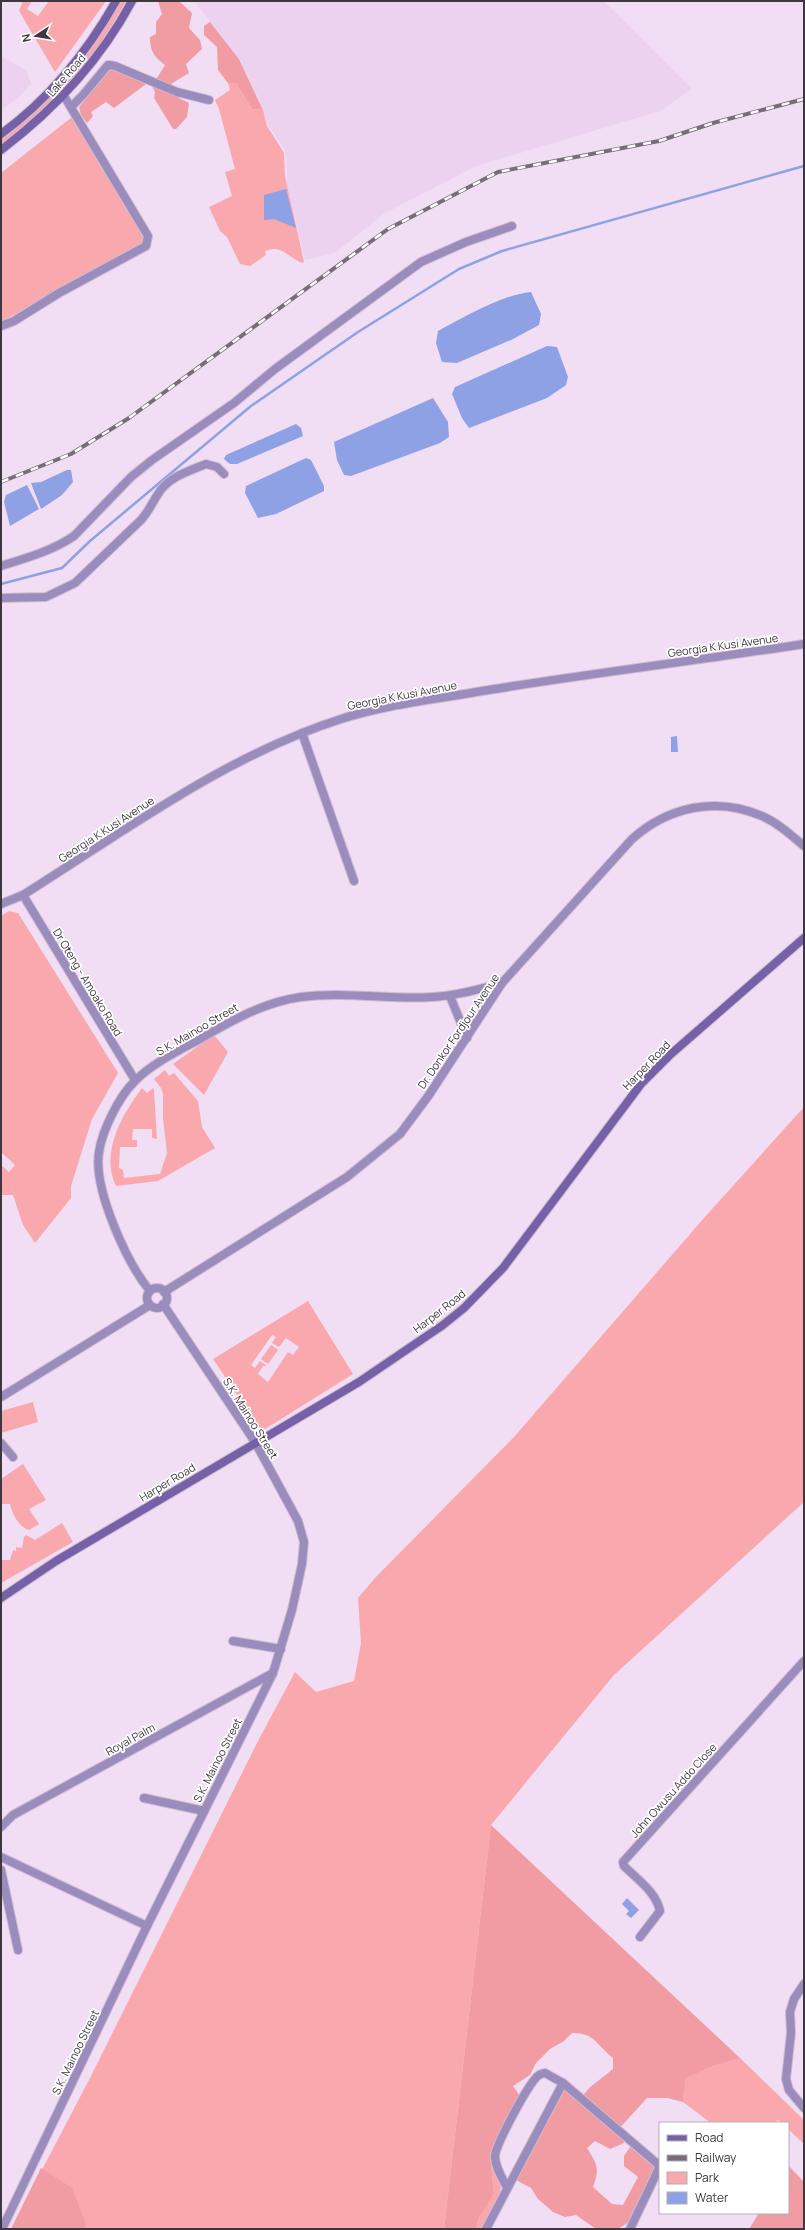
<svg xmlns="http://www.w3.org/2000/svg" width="805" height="2230" viewBox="0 0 805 2230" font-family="Manrope,sans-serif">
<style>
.built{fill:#ecd2ef}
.green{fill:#f9a8ae;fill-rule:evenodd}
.forest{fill:#f19ca3}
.water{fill:#8da1e4}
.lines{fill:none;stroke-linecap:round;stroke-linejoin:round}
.stream{stroke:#8da1e4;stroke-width:2.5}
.street-casing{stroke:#cdbcd0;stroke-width:10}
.secondary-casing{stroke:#cdbcd0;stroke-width:10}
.street{stroke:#9a8cbd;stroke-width:8}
.secondary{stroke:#7660a7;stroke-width:8}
.rail-casing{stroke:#786c79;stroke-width:4}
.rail{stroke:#fff;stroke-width:2.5;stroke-dasharray:8;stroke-linecap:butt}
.labels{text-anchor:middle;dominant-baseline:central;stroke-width:3.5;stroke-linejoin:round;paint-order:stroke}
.street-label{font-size:11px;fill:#3f3740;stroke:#fff}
</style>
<rect width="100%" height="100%" fill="#f1ddf4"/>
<g class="built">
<path d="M194 1H604L692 89 660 111 476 166 385 213 335 253 305 260 287 186V161L284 148 267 124 261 103 239 58Z"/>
<path d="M1 56 27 71 31 84 18 98 1 110Z"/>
</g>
<g class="green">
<path d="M23 1H32L27 9 38 16 49 1H106L55 72 19 11Z"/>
<path d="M121 1H126C96 56 54 109 1 144V138C52 99 89 56 121 1Z"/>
<path d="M228 83H236L252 109 263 110 267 126 284 153 285 176 304 262 302 263C285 256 283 244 265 251L266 255 250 266 240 264 227 237 220 231 209 207 232 196 225 172 235 169 219 109 215 100 230 90Z"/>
<path d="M72 117 144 238 143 242 136 248 1 322V173Z"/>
<path d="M9 911 18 913 118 1073 92 1119 71 1186V1198L35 1243 23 1225 13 1195H1V1165L9 1172 15 1165 1 1152V916Z"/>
<path d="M214 1035 228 1052 204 1095 173 1064Z"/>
<path d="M165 1070 169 1076 174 1073 198 1101 202 1127 215 1148 158 1181 116 1186C100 1152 122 1115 142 1088L147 1093 153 1088 154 1090 157 1139 152 1138V1129H133L132 1140H137V1147H120L119 1168 123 1170 124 1178 160 1174 167 1153 163 1119V1094L161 1088 154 1079Z"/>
<path d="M804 1107V1502L613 1676 491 1825 444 2229H11L89 2080 258 1741 295 1672 316 1692 354 1681 361 1643 358 1598 375 1578 514 1437 704 1218Z"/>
<path d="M308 1301 353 1374 262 1431 213 1359ZM272 1335 276 1337 272 1343 279 1347 286 1338 299 1347 293 1355 288 1352 268 1382 258 1374 263 1366H267L260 1361 255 1368 251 1365Z"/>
<path d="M271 1345 278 1350 268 1364 261 1359Z"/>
<path d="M33 1402 38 1422 1 1433V1411Z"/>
<path d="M23 1464 46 1500 29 1509 39 1524 29 1530C19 1527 12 1514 10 1504H1V1479Z"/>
<path d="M62 1523 73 1542 1 1583V1560H10L13 1550 16 1551V1547L22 1548 24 1537 26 1535 35 1540Z"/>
<path d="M740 2058 804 2120V2144L788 2129V2123H782L778 2120 773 2123H711L683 2102 684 2079 708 2068Z"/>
<path d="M490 2155 501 2188 498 2198 483 2229H476L479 2218 494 2194Z"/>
</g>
<g class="forest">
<path d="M158 1H179L192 13 189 28 200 40 202 49 186 64 189 73 171 84 176 88 179 98 189 103 187 117 176 129H173L154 98 155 92 152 86 153 80 157 78 165 65C154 57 150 51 150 37L156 34V22L162 14Z"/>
<path d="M210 22 239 59 263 110 252 109 236 83H228L218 70 217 47 204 35V26Z"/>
<path d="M109 70H117L146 84 114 108 106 102 91 112 93 116 87 123 81 115 79 107Z"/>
<path d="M491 1825 740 2058 708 2068 685 2079 683 2102 667 2098H647L617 2131 628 2139 622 2144 610 2149 595 2141 587 2148C597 2164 600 2168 593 2187L612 2204 623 2205 638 2177 624 2166V2156L630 2147 658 2170 641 2214 618 2229H596L576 2215 565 2217 553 2212 538 2199 531 2188 514 2179 564 2088 580 2099 589 2088 613 2069V2058C596 2045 596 2033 572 2033L564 2041 550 2049 536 2063 530 2075 513 2086 520 2096 490 2155 494 2194 479 2218 476 2229H444Z"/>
<path d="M788 2165 804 2182V2229H749L759 2213H788Z"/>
<path d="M41 2168 72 2188 86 2224 83 2229H11Z"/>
</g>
<g class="water">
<path d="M286 189 296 228 274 219 264 220V195Z"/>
<path d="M531 292 541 314 539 325 513 339 457 363 442 362 436 343 438 331C465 317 501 295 531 292Z"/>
<path d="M547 346 557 347 568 377 566 385 547 398 469 428 462 418 452 394 455 387Z"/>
<path d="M433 398 448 422 449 437 440 443 351 476 344 475 337 460 334 442Z"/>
<path d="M296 424 301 428 303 436 237 464H230L224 459 226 455Z"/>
<path d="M306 458 311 460 324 486V491L276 514 258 518 245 493 246 486Z"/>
<path d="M67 470H71L73 482 62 495 41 509 31 483 41 482Z"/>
<path d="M27 485 39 509 10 526 4 502 6 495Z"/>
<path d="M677 736 678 752H671V737Z"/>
<path d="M627 1898 639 1910 631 1918 626 1914 629 1911 622 1904Z"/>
</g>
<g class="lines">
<path class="stream" d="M1 584 62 568 90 541 251 406 358 332 459 269 502 251 804 166"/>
<defs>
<g id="street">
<path d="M71 107 83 95 108 65 115 66 177 92 209 100"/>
<path d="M1 326 14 321 59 293 146 246 148 236 64 96"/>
<path d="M1 566C26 558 52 551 74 536L131 477 152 460 234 403 275 369 421 262 466 242 512 226"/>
<path d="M1 598 46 597 75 583 141 520C149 511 152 503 158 494 168 477 189 471 206 464L217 467 224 474"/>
<path d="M302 733 354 881"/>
<path d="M23 895 135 1080"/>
<path d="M1 904 23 895C125 831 225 756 341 719 384 705 431 700 476 692 585 674 695 661 804 644"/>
<path d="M450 996 467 1038"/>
<circle cx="157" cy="1298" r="10"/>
<path d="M150 1291C127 1263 93 1189 99 1152 102 1131 119 1096 135 1081 151 1064 180 1050 200 1039 231 1021 264 1002 301 997 344 991 388 1000 432 997 456 996 479 989 502 983"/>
<path d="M164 1292 347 1177 400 1134 429 1095 502 983 632 839C668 807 716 796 762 816 778 823 791 835 804 846"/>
<path d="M1 1397 150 1305"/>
<path d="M1 1443 13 1457"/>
<path d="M233 1641 281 1649"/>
<path d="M144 1798 204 1811"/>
<path d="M1 1827 13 1815 273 1673"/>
<path d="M1 1857 147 1926"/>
<path d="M1 1870 18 1950"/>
<path d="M640 1937 660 1911C656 1892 638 1880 624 1866L623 1862 804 1661"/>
<path d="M804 1984 794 1999 790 2012 791 2033 786 2079 789 2090 804 2108"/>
<path d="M507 2187C502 2178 495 2167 495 2156 496 2144 529 2082 539 2075 541 2074 543 2073 545 2073L563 2083 660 2166"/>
<path d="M2 2229 147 1926 273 1673 292 1610 302 1564 304 1542 298 1521 255 1442 163 1304"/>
<path d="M486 2229 563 2083"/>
<path d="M630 2229 660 2166"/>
</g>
<g id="secondary">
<path d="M1 134C49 99 87 52 116 1"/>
<path d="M1 150C55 109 100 61 132 1"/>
<path d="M1 1598 56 1561 359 1382 443 1325 464 1308 503 1268 641 1084 671 1054 804 938"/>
</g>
</defs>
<use href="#street" class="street-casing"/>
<use href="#secondary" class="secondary-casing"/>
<use href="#street" class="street"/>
<use href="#secondary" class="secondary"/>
<defs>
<path id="rail" d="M1 482 71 454 129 418 388 229 498 172 659 141 713 123 804 99"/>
</defs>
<use href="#rail" class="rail-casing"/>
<use href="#rail" class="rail"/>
</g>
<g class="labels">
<g class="street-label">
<text transform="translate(66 75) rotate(-49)">Lake Road</text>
<text transform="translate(723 645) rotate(-8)">Georgia K Kusi Avenue</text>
<text transform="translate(402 695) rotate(-11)">Georgia K Kusi Avenue</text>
<text transform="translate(106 829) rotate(-33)">Georgia K Kusi Avenue</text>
<text transform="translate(88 982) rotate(59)">Dr Oteng - Amoako Road</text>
<text transform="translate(197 1029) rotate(-30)">S.K. Mainoo Street</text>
<text transform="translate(458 1031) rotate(-56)">Dr. Donkor Fordjour Avenue</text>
<text transform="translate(646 1065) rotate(-46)">Harper Road</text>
<text transform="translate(439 1311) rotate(-38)">Harper Road</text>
<text transform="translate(251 1418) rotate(58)">S.K. Mainoo Street</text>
<text transform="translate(167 1482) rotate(-31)">Harper Road</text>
<text transform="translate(130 1739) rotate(-29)">Royal Palm</text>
<text transform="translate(217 1760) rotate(-63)">S.K. Mainoo Street</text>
<text transform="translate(673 1790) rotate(-48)">John Owusu Addo Close</text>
<text transform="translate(75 2052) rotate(-64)">S.K. Mainoo Street</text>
</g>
</g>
<rect width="805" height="2230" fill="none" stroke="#3f3740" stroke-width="4"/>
<rect x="659" y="2122" width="130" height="92" fill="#ffffff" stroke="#b2afb3"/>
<rect x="667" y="2135" width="20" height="6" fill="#7660a7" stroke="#b2afb3"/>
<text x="695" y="2142" font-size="12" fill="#3f3740">Road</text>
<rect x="667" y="2155" width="20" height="6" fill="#786c79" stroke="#b2afb3"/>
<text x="695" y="2162" font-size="12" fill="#3f3740">Railway</text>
<rect x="667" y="2172" width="20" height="12" fill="#f9a8ae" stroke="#b2afb3"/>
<text x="695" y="2182" font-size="12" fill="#3f3740">Park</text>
<rect x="667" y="2192" width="20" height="12" fill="#8da1e4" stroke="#b2afb3"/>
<text x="695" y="2202" font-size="12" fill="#3f3740">Water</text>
<g transform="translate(36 36) rotate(258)" stroke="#ffffff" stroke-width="3" paint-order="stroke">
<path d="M0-3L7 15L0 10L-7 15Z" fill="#3f3740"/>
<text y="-6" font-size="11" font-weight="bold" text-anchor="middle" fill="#3f3740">N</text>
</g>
</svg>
